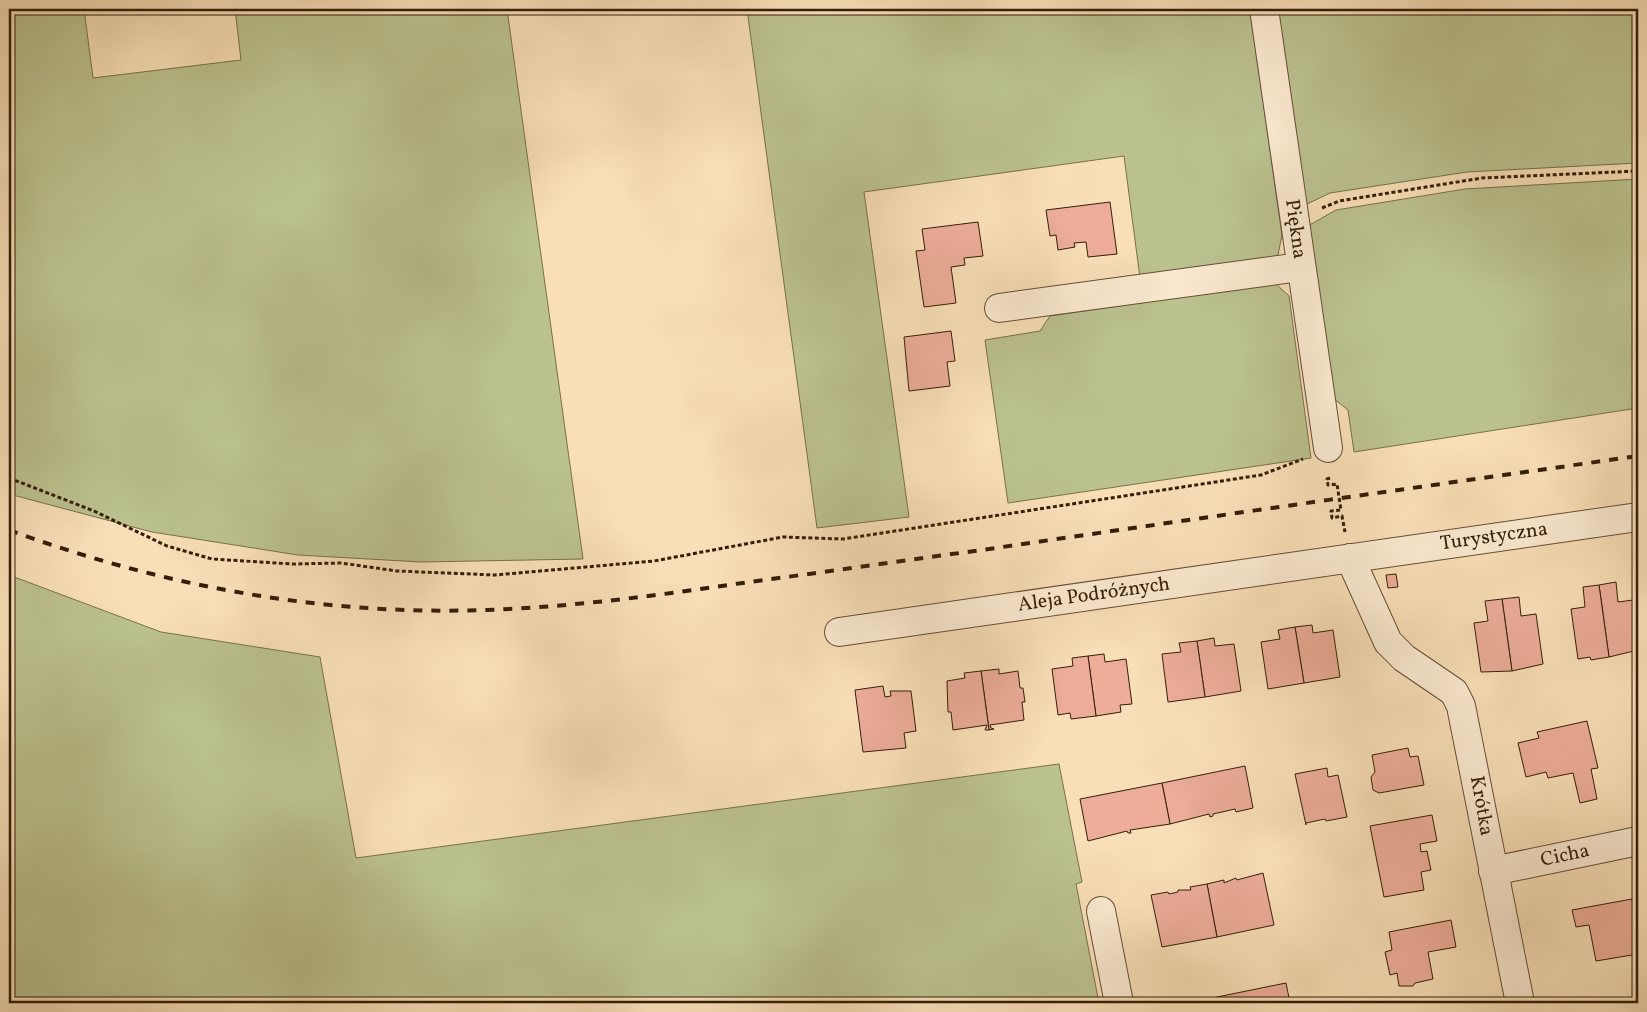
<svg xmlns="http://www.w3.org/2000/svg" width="1647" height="1012" viewBox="0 0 1647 1012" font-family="Vollkorn,serif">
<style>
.green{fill:#bbc290;stroke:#78704c}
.building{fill:#edad99;stroke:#341e09}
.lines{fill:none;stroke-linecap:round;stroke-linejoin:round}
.minor-casing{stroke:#654e35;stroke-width:30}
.path{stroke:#341e09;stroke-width:3;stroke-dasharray:4 2.5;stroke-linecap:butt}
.minor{stroke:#fbead1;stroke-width:28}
.rail{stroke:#341e09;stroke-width:4;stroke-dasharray:9 9;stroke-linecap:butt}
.labels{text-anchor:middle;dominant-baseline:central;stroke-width:4;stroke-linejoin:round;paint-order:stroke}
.street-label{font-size:20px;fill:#341e09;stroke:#fbead1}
</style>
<rect width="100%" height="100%" fill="#f9dfb8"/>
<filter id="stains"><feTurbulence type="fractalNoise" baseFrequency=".004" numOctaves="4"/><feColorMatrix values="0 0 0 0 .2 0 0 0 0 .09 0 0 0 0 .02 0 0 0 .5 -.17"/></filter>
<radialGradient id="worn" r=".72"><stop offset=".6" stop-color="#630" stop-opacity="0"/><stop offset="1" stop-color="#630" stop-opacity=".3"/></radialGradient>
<g class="green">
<path d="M9 9H84L93 78 241 60 235 9H507L583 559 421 562 298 555 152 532 9 494Z"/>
<path d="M747 9H1250L1282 235 1278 255 1264 262 1140 278 1124 156 864 192 909 517 817 528Z"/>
<path d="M1276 9H1638V163L1467 172 1330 193 1303 206Z"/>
<path d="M1638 179V408L1354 452 1348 410 1329 395 1306 227 1336 210 1465 189Z"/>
<path d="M1275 283 1289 296 1311 458 1008 503 985 340 1040 331 1050 316Z"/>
<path d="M9 575 161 632 320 657 356 858 1059 764 1082 882 1076 884 1099 1003H9Z"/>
</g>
<g class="building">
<path d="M1110 202 1117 254 1088 257 1086 242 1074 243 1075 247 1058 250 1056 235 1050 236 1046 210Z"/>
<path d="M978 222 983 256 964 258 965 265 951 267 956 303 924 307 916 251 925 250 922 229Z"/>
<path d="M951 331 955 361 947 362 950 386 909 391 904 337Z"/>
<path d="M1396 574 1398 587 1388 588 1386 575Z"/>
<path d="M1616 582 1618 602 1633 600 1638 650 1609 657 1599 585Z"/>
<path d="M1599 585 1609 657 1591 660 1590 657 1578 659 1571 609 1585 607 1583 587Z"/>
<path d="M1519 597 1521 616 1536 614 1543 664 1512 671 1502 599Z"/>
<path d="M1502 599 1512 671 1481 672 1474 623 1488 621 1485 601Z"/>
<path d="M1312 625 1313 633 1333 630 1340 677 1304 683 1295 627Z"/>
<path d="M1295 627 1304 683 1268 689 1261 642 1280 639 1278 630Z"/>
<path d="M1214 638 1215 646 1234 644 1241 691 1205 697 1197 641Z"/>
<path d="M1197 641 1205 697 1168 702 1162 654 1181 652 1179 643Z"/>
<path d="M1104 654 1105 662 1126 659 1132 704 1120 705 1121 712 1096 716 1088 656Z"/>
<path d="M1088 656 1096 716 1071 719 1070 713 1058 715 1052 669 1073 666 1072 658Z"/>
<path d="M999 669V674L1018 671 1020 688H1023L1025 702H1022L1024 720 990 725 991 728 994 729 989 730 981 671Z"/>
<path d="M981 671 989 730H985L987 725 953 730 951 712H948L947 681 965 678 964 673Z"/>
<path d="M883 686 885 697 891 696 890 691H911L916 731 904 733 906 748 863 752 855 690Z"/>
<path d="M1587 721 1598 768 1591 769 1597 799 1580 803 1573 773 1548 778 1546 772 1526 777 1518 743 1539 738 1537 732Z"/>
<path d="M1408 748 1410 757 1418 756 1424 785 1379 793 1373 790 1371 777 1375 772 1372 755Z"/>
<path d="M1245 766 1253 808 1236 812 1235 809 1213 814V816L1210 817 1209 814 1170 824 1162 783Z"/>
<path d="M1327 768 1328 777 1338 775 1347 817 1326 821 1325 819 1306 823V825L1295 774Z"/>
<path d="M1162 783 1170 824 1130 830 1131 833H1128L1127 831 1088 841 1080 799Z"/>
<path d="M1432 815 1437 841 1420 844 1421 852 1427 851 1431 870 1421 872 1424 890 1384 897 1370 826Z"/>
<path d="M1263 873 1274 925 1217 937 1207 884 1224 880V883L1236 878 1237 880Z"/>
<path d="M1207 884 1217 937 1162 947 1151 895 1168 892 1169 894 1178 892V890H1191L1190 887Z"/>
<path d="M1632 899 1638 935V954L1596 961 1589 925 1576 927 1572 910Z"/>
<path d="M1451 920 1456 947 1428 952 1433 979 1415 983 1413 986H1399L1397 973 1390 975 1385 952 1392 950 1389 932Z"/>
<path d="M1286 983 1290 1003H1218L1217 997Z"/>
<path d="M1217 997 1218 1003H1190Z"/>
</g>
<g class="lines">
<defs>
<g id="minor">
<path d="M1264 9 1328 448"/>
<path d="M999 308 1300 267"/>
<path d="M1350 558 1388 642 1404 658 1454 692 1461 706 1520 1003"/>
<path d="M839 632 1638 517"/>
<path d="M1493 871 1638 841"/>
<path d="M1101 911 1119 1003"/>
</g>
</defs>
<use href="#minor" class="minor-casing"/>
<g class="path">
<path d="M1322 208 1339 201 1482 178 1638 171"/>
<path d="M9 478 94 511 167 546 212 559 293 564 341 563 397 571 495 575 654 561 783 537 843 539 1261 475 1303 459"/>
<path d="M1330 478 1327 479 1328 485 1337 484 1341 510 1331 511 1332 518 1342 516 1345 532"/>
</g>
<use href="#minor" class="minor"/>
<path class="rail" d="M9 530C137 577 269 605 405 610 516 614 626 600 735 584 817 573 900 561 982 550 1200 518 1419 487 1638 456"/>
</g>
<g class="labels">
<g class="street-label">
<text transform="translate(1295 229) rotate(82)">Piękna</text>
<text transform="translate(1494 537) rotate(-8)">Turystyczna</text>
<text transform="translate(1094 595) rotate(-8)">Aleja Podróżnych</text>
<text transform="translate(1481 806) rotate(80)">Krótka</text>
<text transform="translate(1565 856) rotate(-12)">Cicha</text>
</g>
</g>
<rect width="1647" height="1012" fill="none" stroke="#f9dfb8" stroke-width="30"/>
<rect x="10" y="10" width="1627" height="992" fill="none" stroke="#341e09" stroke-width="2.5"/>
<rect x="15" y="15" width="1617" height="982" fill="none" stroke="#341e09"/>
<rect width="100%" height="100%" filter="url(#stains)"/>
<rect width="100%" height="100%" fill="url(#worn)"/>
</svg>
